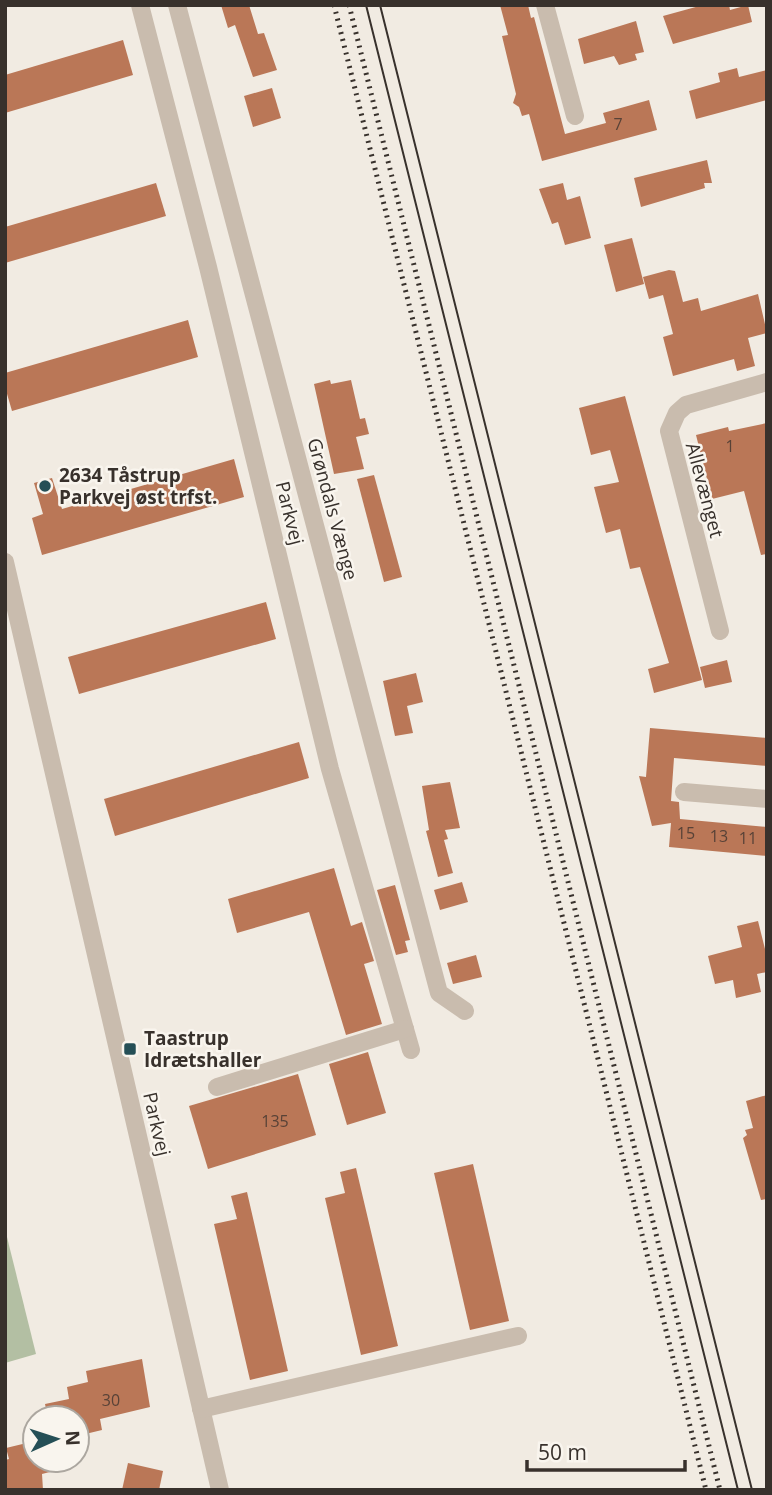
<svg xmlns="http://www.w3.org/2000/svg" width="772" height="1495" viewBox="0 0 772 1495" font-family="'Open Sans',sans-serif">
<style>
.green{fill:#b3bfa3}
.building{fill:#ba7757}
.lines{fill:none;stroke-linecap:round;stroke-linejoin:round}
.minor{stroke:#c9bcae;stroke-width:18}
.tram{stroke:#38312c;stroke-width:2}
.rail{stroke:#38312c;stroke-width:5;stroke-dasharray:2 5;stroke-linecap:butt}
.poi-dot{fill:#254f56;stroke:#f9f5ee;stroke-width:2.5}
.labels{text-anchor:middle;dominant-baseline:central;stroke-width:5;stroke-linejoin:round;paint-order:stroke}
.number-label{font-size:16px;fill:#584237}
.poi-label{font-size:19px;font-weight:bold;fill:#38312c;stroke:#f9f5ee;text-anchor:start}
.street-label{font-size:19px;fill:#38312c;stroke:#f9f5ee}
</style>
<rect width="100%" height="100%" fill="#f1ebe2"/>
<path class="green" d="M5 1229 36 1354 5 1363Z"/>
<g class="building">
<path d="M221 5H249L258 34 264 33 277 70 253 77 235 25 228 28Z"/>
<path d="M500 5H528L531 18 534 17 565 134 606 123 603 113 649 100 657 130 542 161 529 114 522 116 519 107 513 103 516 94 502 36 508 35Z"/>
<path d="M703 5H729L730 10 748 5 752 22 673 44 663 16Z"/>
<path d="M636 21 644 52 635 54 637 60 619 65 614 56 584 64 578 39Z"/>
<path d="M123 40 133 75 5 113V75Z"/>
<path d="M737 68 739 77 767 70V100L696 119 689 91 720 82 718 73Z"/>
<path d="M272 88 281 118 253 127 244 96Z"/>
<path d="M707 160 712 183H704L705 188 641 207 634 178Z"/>
<path d="M156 183 166 216 5 263V227Z"/>
<path d="M563 183 567 200 580 196 591 238 565 245 558 222 552 224 539 189Z"/>
<path d="M632 238 644 284 616 292 604 245Z"/>
<path d="M669 270 675 271 683 302 698 298 701 311 758 294 767 333 748 338 755 366 737 371 734 359 673 376 663 337 673 334 663 295 649 299 643 277Z"/>
<path d="M188 320 198 357 12 411 5 387V373Z"/>
<path d="M330 380 331 384 351 380 360 419 365 418 369 434 356 437 364 469 334 474 314 384Z"/>
<path d="M625 396 702 680 654 693 648 669 669 663 640 567 630 569 620 529 606 533 594 487 619 482 610 450 591 455 579 408Z"/>
<path d="M767 423V554L761 555 744 491 712 499 696 435 728 427 729 431Z"/>
<path d="M234 459 244 497 42 555 32 518 43 514 34 483 52 478 62 509Z"/>
<path d="M374 475 402 577 384 582 357 479Z"/>
<path d="M266 602 276 639 79 694 68 657Z"/>
<path d="M727 660 732 682 705 688 700 667Z"/>
<path d="M416 673 423 702 407 706 413 733 395 736 383 681Z"/>
<path d="M650 728 767 738V766L674 758 671 801 679 802 680 819 767 827V856L669 847 671 823 652 826 639 776 646 777Z"/>
<path d="M299 742 309 778 115 836 104 799Z"/>
<path d="M450 782 460 828 445 830 448 839 444 840 453 873 438 877 426 831 429 830 422 786Z"/>
<path d="M334 868 351 926 362 922 374 961 364 964 382 1024 346 1035 309 912 237 933 228 899Z"/>
<path d="M462 882 468 902 440 910 434 890Z"/>
<path d="M395 885 410 940 405 941 408 952 396 955 377 890Z"/>
<path d="M758 921 767 957V972L757 974 761 992 736 998 733 980 715 984 708 956 742 947 737 926Z"/>
<path d="M476 955 482 977 453 984 447 963Z"/>
<path d="M368 1052 386 1113 347 1125 329 1064Z"/>
<path d="M298 1074 316 1135 208 1169 189 1106Z"/>
<path d="M767 1095V1199L761 1200 743 1138 747 1135 745 1130 753 1128 746 1101Z"/>
<path d="M473 1164 509 1321 470 1330 434 1173Z"/>
<path d="M356 1168 398 1346 361 1355 325 1198 345 1193 340 1172Z"/>
<path d="M247 1192 288 1371 250 1380 214 1224 237 1219 231 1196Z"/>
<path d="M142 1359 150 1407 100 1419 102 1430 77 1436V1418H48L45 1404 69 1399 67 1387 88 1382 86 1371Z"/>
<path d="M35 1441V1460H72L73 1466 42 1474 43 1490H5V1460L9 1459 6 1448Z"/>
<path d="M128 1463 163 1471 159 1490H122Z"/>
</g>
<g class="lines">
<g class="minor">
<path d="M140 5 208 267 330 769 411 1050"/>
<path d="M177 5 439 993 465 1011"/>
<path d="M545 5 575 116"/>
<path d="M5 562 220 1490"/>
<path d="M720 631 669 431 677 413 686 405 767 382"/>
<path d="M684 792 767 799"/>
<path d="M217 1087 405 1029"/>
<path d="M201 1409 518 1336"/>
</g>
<g class="tram">
<path d="M366 5 738 1490"/>
<path d="M380 5 752 1490"/>
</g>
<g class="rail">
<path d="M334 5 706 1490"/>
<path d="M349 5 720 1490"/>
</g>
</g>
<g class="poi-dot">
<circle cx="45" cy="486" r="7"/>
<rect x="123" y="1042" width="14" height="14" rx="3.5"/>
</g>
<g class="labels">
<g class="number-label">
<text x="618" y="124">7</text>
<text x="730" y="446">1</text>
<text x="686" y="833">15</text>
<text x="719" y="836">13</text>
<text x="748" y="838">11</text>
<text x="275" y="1121">135</text>
<text x="111" y="1400">30</text>
</g>
<g class="poi-label">
<text x="59" y="475">2634 Tåstrup<tspan x="59" dy="22">Parkvej øst trfst.</tspan></text>
<text x="144" y="1038">Taastrup<tspan x="144" dy="22">Idrætshaller</tspan></text>
</g>
<g class="street-label">
<text transform="translate(705 490) rotate(75)">Allevænget</text>
<text transform="translate(333 509) rotate(75)">Grøndals Vænge</text>
<text transform="translate(290 513) rotate(76)">Parkvej</text>
<text transform="translate(157 1124) rotate(77)">Parkvej</text>
</g>
</g>
<rect width="772" height="1495" fill="none" stroke="#38312c" stroke-width="14"/>
<g transform="translate(56 1439) rotate(87)"><circle r="33" fill="#f9f5ee" stroke="#aca7a0" stroke-width="2"/>
<path d="M0-5L12 26L0 18L-12 26Z" fill="#254f56"/>
<text y="-10" font-size="19" font-weight="bold" text-anchor="middle" fill="#38312c">N</text>
</g>
<path d="M527 1460v10h158v-10" fill="none" stroke="#38312c" stroke-width="3.5"/>
<text x="538" y="1460" font-size="21" fill="#38312c" stroke="#f9f5ee" stroke-width="5" paint-order="stroke">50 m</text>
</svg>
